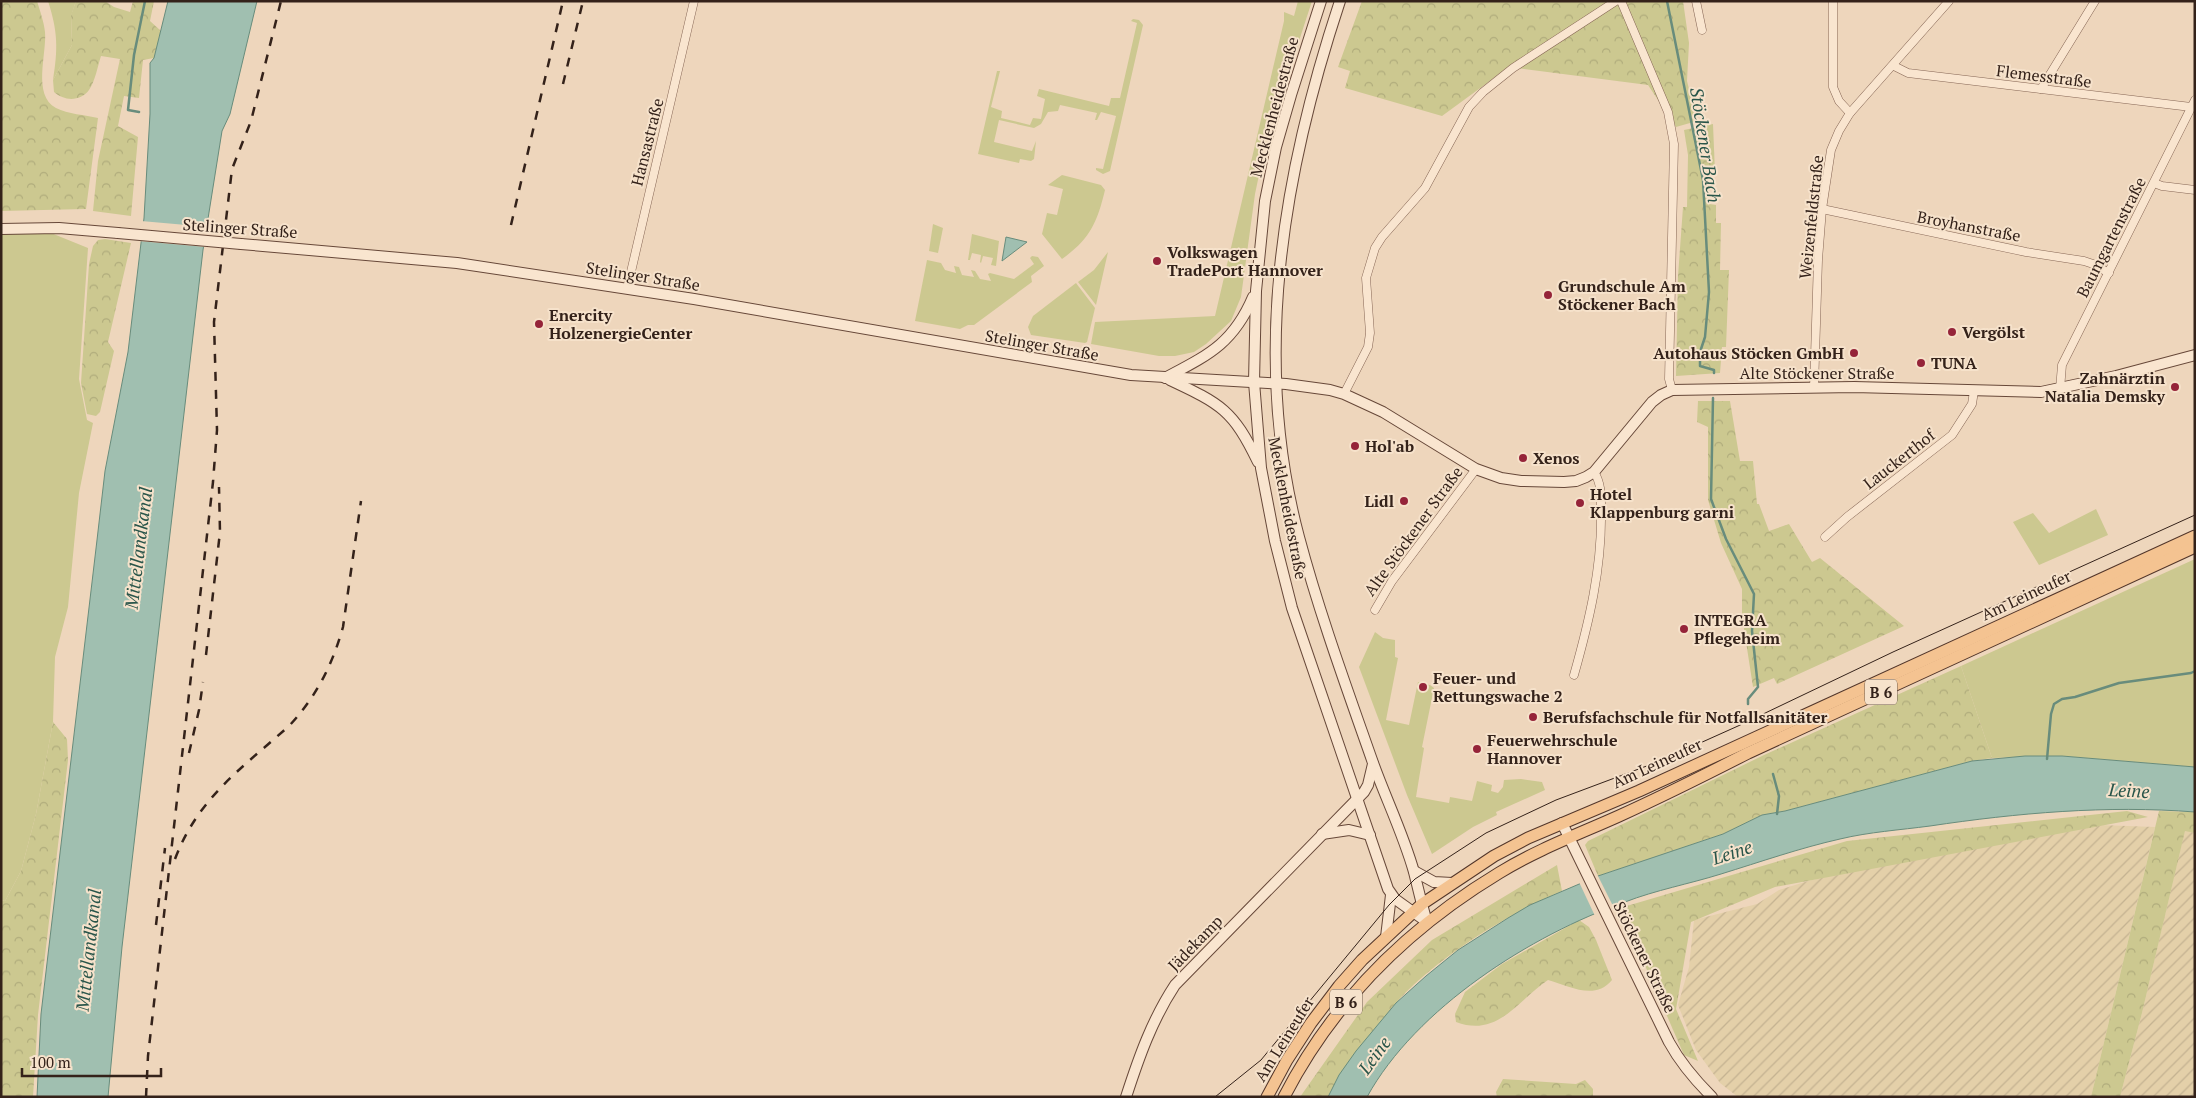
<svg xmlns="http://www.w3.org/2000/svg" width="2196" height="1098" viewBox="0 0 2196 1098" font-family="'PT Serif',serif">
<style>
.farmland{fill:url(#farmland-furrows)}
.green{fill:#ccc890}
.forest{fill:url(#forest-crowns)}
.water{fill:#a0bfb0;stroke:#688c7c}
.pier{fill:#eed6bc}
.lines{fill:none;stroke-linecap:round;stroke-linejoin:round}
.stream{stroke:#688c7c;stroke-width:2.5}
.street-casing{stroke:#866655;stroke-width:9}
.secondary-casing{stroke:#674839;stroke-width:12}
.primary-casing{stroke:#53362a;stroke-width:13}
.street{stroke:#f9e5cf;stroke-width:8}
.secondary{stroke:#f9e5cf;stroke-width:10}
.primary{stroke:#f4c391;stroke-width:11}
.tram{stroke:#34221a;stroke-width:1}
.rail{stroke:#34221a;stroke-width:2.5;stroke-dasharray:9 9;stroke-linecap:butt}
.secondary-bridge-casing{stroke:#674839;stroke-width:12;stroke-linecap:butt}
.secondary-bridge{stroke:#f9e5cf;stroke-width:10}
.poi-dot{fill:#952439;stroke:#f6e2cb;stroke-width:2}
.labels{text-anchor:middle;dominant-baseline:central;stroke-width:4;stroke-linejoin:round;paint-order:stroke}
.shield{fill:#f6e2cb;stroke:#6e5c4f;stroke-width:1}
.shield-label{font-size:15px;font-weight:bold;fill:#34221a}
.street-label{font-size:16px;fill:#34221a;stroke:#f6e2cb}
.poi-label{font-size:16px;font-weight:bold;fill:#34221a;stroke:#f6e2cb;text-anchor:start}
.water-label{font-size:18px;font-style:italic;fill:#29554a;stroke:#f6e2cb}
</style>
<defs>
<pattern id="farmland-furrows" width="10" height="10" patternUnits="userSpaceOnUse" patternTransform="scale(1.25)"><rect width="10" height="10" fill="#e4d0a9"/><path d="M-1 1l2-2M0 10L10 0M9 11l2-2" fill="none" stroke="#c4b291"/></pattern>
<pattern id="forest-crowns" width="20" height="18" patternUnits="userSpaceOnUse" patternTransform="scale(1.25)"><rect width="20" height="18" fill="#ccc890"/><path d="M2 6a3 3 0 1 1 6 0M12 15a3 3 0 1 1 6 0" fill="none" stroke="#b0ac7c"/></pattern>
</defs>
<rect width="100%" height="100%" fill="#eed6bc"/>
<g class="farmland">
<path d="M2100 825 2155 827 2091 1097H1738L1720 1083 1696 1050 1678 1005 1689 967 1694 920 1757 904 1779 890 1808 881 1957 847Z"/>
<path d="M2185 830 2195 833V1097H2120L2142 1013Z"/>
</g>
<g class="green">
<path d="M48 1H76L71 16 72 45 53 80C58 49 58 32 48 1Z"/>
<path d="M1298 1H1312L1286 81 1277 97 1271 118 1255 194 1241 297 1231 321 1206 344 1194 352 1175 356H1159L1091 344 1095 322 1215 316 1284 21V12L1294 16Z"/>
<path d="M1133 19 1139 20 1143 25 1110 171 1103 174 1096 170V168L1103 169 1116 116 1101 112 1097 120H1095L1097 113 1060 105 1058 111 1048 112 1041 124 1034 128 999 120 994 142 1032 151 1036 141 1034 159 1031 161 1020 159 1019 163 978 154 997 71H1000L991 107 1002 111 1001 118 1030 125 1033 118 1041 119 1045 99 1037 96 1039 89 1109 106 1111 98H1120L1137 23 1131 21Z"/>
<path d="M1062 175 1101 185 1105 190C1097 223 1090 239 1062 259L1042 234 1047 213 1057 215 1063 189 1048 185Z"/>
<path d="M933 224 943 228 938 253 929 251Z"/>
<path d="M51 233 88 248 79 379 87 420 93 423 79 493 68 607 55 657 53 722 36 814 21 871 5 901 1 900V234Z"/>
<path d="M972 234 999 241 996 266 991 265 993 258 983 256 981 263 980 262 981 255 972 253 970 260H968Z"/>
<path d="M1108 252 1096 305 1078 282 1094 270Z"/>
<path d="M1032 256 1038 257 1044 266 1031 276 1032 282 974 325H968L960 329 915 321 927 260 941 263 945 270 956 273 954 266 959 267 962 275 974 277 971 270 975 271 980 279 991 281 988 274 990 273 1014 279 1034 264 1030 258Z"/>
<path d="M1076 283 1095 308 1087 342 1085 343 1031 335 1028 327 1033 316Z"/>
<path d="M2096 509 2108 535 2039 565 2013 522 2033 513 2049 533Z"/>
<path d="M2195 559V767L2062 756 1992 758 1961 666Z"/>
<path d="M1375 632 1383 638 1395 640V657L1398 658 1386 720 1409 725 1418 682 1430 685 1434 688 1422 747 1424 748 1416 797 1449 803 1450 797 1472 801 1477 781 1492 785 1491 791 1498 793 1503 787 1504 780 1521 779 1542 782 1545 790 1496 812 1497 815 1473 827 1432 854 1407 795 1359 667Z"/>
</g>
<g class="forest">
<path d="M1 1H37C40 11 44 22 45 32 47 54 32 95 56 108 68 114 85 115 98 118L86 209 1 211Z"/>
<path d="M76 1H105L114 7 130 12 133 1H154L150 21 161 31 154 58 143 60 139 98 124 96 118 126 138 137 131 216 93 211 98 161 120 59 101 56C98 65 95 82 89 90 80 102 64 101 54 92L53 80 72 45 71 15Z"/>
<path d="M1362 1H1683L1689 43 1687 81 1697 121 1676 127 1648 85 1509 67 1442 116 1345 88 1350 71 1338 67Z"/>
<path d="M1713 124 1715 173 1709 174V204L1716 205V223H1721L1720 270H1729L1726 347H1722L1720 373 1676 376 1678 276 1683 207H1687L1688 155 1684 130Z"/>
<path d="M105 239 131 243 108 342 114 351 100 412 96 416 87 414 81 383 89 264 93 246 98 240Z"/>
<path d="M1698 401H1730L1740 461H1753L1757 504H1759L1769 531 1789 524 1812 562 1820 558 1904 626 1777 684 1774 678 1753 687 1742 616V589L1721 543 1708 500V427L1697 422Z"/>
<path d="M1961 666 1992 758 1972 761 1785 811 1762 815 1723 834 1598 876 1585 845 1588 841 1764 755Z"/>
<path d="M53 722 67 739 68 760 38 1015 33 1097H1V900L5 901 21 871 36 814Z"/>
<path d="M2127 811 2148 817 1775 887 1691 922 1676 1009 1698 1061 1684 1055 1620 908 1847 841Z"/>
<path d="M2159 811 2195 812V833L2185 831 2142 1013 2120 1097H2091Z"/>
<path d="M1557 865 1562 891C1506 915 1436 958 1395 1004 1386 1015 1378 1026 1369 1037 1354 1057 1339 1075 1328 1097H1300L1367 1002 1432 940Z"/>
<path d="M1579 920 1589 927 1596 940 1612 980C1595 1001 1569 986 1548 980 1518 1000 1498 1038 1456 1022L1455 1014 1465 992 1502 964Z"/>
<path d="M1503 1079 1576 1084 1585 1080 1593 1089V1097H1497L1496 1092Z"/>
</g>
<g class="water">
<path d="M168 1H257L230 114 222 131 203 250 122 947 108 1097H37L41 1014 97 540 105 471 128 352 144 218 150 114V63L154 58Z"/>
<path d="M1006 237 1027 242 1002 261Z"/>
<path d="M2025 756H2062L2195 767V812C2107 805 2017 813 1930 826 1900 830 1869 832 1840 839 1800 848 1760 862 1721 874 1689 884 1656 890 1625 902 1531 935 1416 1008 1367 1097H1328L1339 1075 1356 1051 1396 1003 1426 976 1458 950 1508 918 1530 905 1598 876 1723 834 1762 815 1785 811 1972 761Z"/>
</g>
<g class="pier">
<path d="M141 221 209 227 206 247 138 241Z"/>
<path d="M1597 874 1614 908 1595 916 1579 882Z"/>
</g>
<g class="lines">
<g class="stream">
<path d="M1667 1 1703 180 1709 292 1705 337 1700 352V366L1714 370V373"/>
<path d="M139 112 128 110 134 55 145 1"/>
<path d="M1713 398 1711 499 1726 539 1754 594 1752 631 1758 687 1748 699V704"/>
<path d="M2047 759 2051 714 2054 704 2062 699 2075 697 2119 683 2191 673 2195 671"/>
<path d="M1773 774 1779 796 1777 814"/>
</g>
<defs>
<g id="street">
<path d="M1621 1 1668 112 1674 144 1669 379 1672 390"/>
<path d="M1696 1 1702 30"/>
<path d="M1833 1V87L1839 101 1850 113"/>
<path d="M1894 66 1908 73 2191 107"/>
<path d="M2041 89 2095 1"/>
<path d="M2154 183 2162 186 2195 190"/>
<path d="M1822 209 2026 252 2084 261 2093 264 2109 273"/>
<path d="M627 289 694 1"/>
<path d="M1814 388 1818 260 1822 209 1831 150 1839 131 1850 113 1949 1"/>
<path d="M2060 389 2062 365 2195 100"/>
<path d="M1344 394 1368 347 1370 333 1366 278 1375 248 1382 237 1425 188 1469 107 1483 92 1513 68 1616 1"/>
<path d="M1825 537 1847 517 1952 435 1972 404 1974 391"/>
<path d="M1375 610 1392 581 1476 469"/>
<path d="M1574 675C1589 622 1602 568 1601 512 1601 498 1602 484 1594 472"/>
</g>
<g id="secondary">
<path d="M1321 1 1291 95 1276 147 1265 201 1256 291 1254 382 1261 468 1275 541 1292 608 1388 889 1395 899 1427 922"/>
<path d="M1340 1C1283 173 1251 358 1299 537 1319 612 1346 686 1372 760 1385 797 1403 833 1414 872 1418 888 1422 906 1427 922"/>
<path d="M1 229 59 228 118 233"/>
<path d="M241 244 457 263 694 299 1131 375 1286 384 1330 390 1344 394 1383 412 1476 469 1501 478 1521 481 1564 482 1576 481 1586 477 1594 472 1652 402 1661 395 1672 390 1854 387 2041 392 2116 376 2195 355"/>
<path d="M1165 378C1208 355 1233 344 1253 297"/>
<path d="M1170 380C1221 404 1233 410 1258 462"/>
<path d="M1562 823 1669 1042C1681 1064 1695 1080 1712 1097"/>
<path d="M1322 834 1349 830 1370 835"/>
<path d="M1414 871 1434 882 1452 883"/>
<path d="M1386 937 1391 895"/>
<path d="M1126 1097C1139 1057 1152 1020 1175 985L1364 792 1368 785 1373 764"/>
</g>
<g id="primary">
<path d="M1267 1097 1287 1060 1311 1023 1339 986 1362 960 1422 904 1494 856 1528 838 1639 791 2195 536"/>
<path d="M1284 1097C1333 1002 1408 928 1499 873 1536 850 1579 834 1619 816 1663 796 1705 775 1748 753L2195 547"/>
</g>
</defs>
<use href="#street" class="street-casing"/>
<use href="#secondary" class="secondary-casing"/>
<use href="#primary" class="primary-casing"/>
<use href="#street" class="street"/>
<use href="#secondary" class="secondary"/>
<use href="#primary" class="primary"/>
<path class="tram" d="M1215 1097 1261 1060 1389 905 1415 879 1486 833 1556 800 1660 761 1738 726 1893 652 2195 515"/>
<g class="rail">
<path d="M563 84 583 1"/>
<path d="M511 225 563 1"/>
<path d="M206 655 220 532 219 487"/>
<path d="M189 753 199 710 203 682"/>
<path d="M175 859C198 798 242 768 289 726 316 697 332 666 343 627L361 501"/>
<path d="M156 925 165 848"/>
<path d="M146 1097 148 1056 213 482 217 430 214 322 232 169 251 121 281 1"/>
</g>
<defs>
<path id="secondary-bridge" d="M118 233 241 244"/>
</defs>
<use href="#secondary-bridge" class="secondary-bridge-casing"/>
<use href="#secondary-bridge" class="secondary-bridge"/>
</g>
<g class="poi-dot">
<circle cx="1157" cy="261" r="5"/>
<circle cx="1548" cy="295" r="5"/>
<circle cx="539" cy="324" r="5"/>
<circle cx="1952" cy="332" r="5"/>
<circle cx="1854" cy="353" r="5"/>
<circle cx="1921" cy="363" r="5"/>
<circle cx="2175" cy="387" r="5"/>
<circle cx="1355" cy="446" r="5"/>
<circle cx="1523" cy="458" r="5"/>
<circle cx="1404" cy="501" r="5"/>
<circle cx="1580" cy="503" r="5"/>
<circle cx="1684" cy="629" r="5"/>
<circle cx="1423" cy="687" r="5"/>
<circle cx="1533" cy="717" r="5"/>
<circle cx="1477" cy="749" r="5"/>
</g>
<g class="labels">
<g class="shield">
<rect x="1865" y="679.5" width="32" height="25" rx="4"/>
<rect x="1330" y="989.5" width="32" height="25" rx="4"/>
</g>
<g class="shield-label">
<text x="1881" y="692">B 6</text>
<text x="1346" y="1002">B 6</text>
</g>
<g class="street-label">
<text transform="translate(2044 76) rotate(7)">Flemesstraße</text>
<text transform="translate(1274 107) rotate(-75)">Mecklenheidestraße</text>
<text transform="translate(647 142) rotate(-76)">Hansastraße</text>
<text transform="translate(1811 217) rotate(-84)">Weizenfeldstraße</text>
<text transform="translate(1969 226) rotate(11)">Broyhanstraße</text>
<text transform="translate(240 228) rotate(4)">Stelinger Straße</text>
<text transform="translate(2111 237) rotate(-63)">Baumgartenstraße</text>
<text transform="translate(643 276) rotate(9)">Stelinger Straße</text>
<text transform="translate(1042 345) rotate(10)">Stelinger Straße</text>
<text x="1817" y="373">Alte Stöckener Straße</text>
<text transform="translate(1899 459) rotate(-38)">Lauckerthof</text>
<text transform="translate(1288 508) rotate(79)">Mecklenheidestraße</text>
<text transform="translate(1413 531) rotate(-54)">Alte Stöckener Straße</text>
<text transform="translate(2026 595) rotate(-25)">Am Leineufer</text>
<text transform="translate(1657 763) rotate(-25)">Am Leineufer</text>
<text transform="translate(1195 943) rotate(-46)">Jädekamp</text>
<text transform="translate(1645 957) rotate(64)">Stöckener Straße</text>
<text transform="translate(1284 1039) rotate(-58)">Am Leineufer</text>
</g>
<g class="poi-label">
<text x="1167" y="252">Volkswagen<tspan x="1167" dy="18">TradePort Hannover</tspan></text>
<text x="1558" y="286">Grundschule Am<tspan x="1558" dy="18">Stöckener Bach</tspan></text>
<text x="549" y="315">Enercity<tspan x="549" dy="18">HolzenergieCenter</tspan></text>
<text x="1962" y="332">Vergölst</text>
<text x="1844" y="353" text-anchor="end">Autohaus Stöcken GmbH</text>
<text x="1931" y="363">TUNA</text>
<text x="2165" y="378" text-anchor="end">Zahnärztin<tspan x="2165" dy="18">Natalia Demsky</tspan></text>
<text x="1365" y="446">Hol'ab</text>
<text x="1533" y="458">Xenos</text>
<text x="1590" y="494">Hotel<tspan x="1590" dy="18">Klappenburg garni</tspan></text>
<text x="1394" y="501" text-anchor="end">Lidl</text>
<text x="1694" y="620">INTEGRA<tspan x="1694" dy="18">Pflegeheim</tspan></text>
<text x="1433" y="678">Feuer- und<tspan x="1433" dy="18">Rettungswache 2</tspan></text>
<text x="1543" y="717">Berufsfachschule für Notfallsanitäter</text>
<text x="1487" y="740">Feuerwehrschule<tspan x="1487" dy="18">Hannover</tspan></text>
</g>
<g class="water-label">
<text transform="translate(1706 145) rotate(81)">Stöckener Bach</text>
<text transform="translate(138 548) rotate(-83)">Mittellandkanal</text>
<text transform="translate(2129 790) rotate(3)">Leine</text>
<text transform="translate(1732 852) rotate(-18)">Leine</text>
<text transform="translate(88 950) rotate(-84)">Mittellandkanal</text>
<text transform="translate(1374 1055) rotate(-54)">Leine</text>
</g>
</g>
<rect width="2196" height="1098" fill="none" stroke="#34221a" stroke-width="5"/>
<path d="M22 1068v8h139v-8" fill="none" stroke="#34221a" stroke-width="2.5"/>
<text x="30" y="1068" font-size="15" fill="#34221a" stroke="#f6e2cb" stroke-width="4" paint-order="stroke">100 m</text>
</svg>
